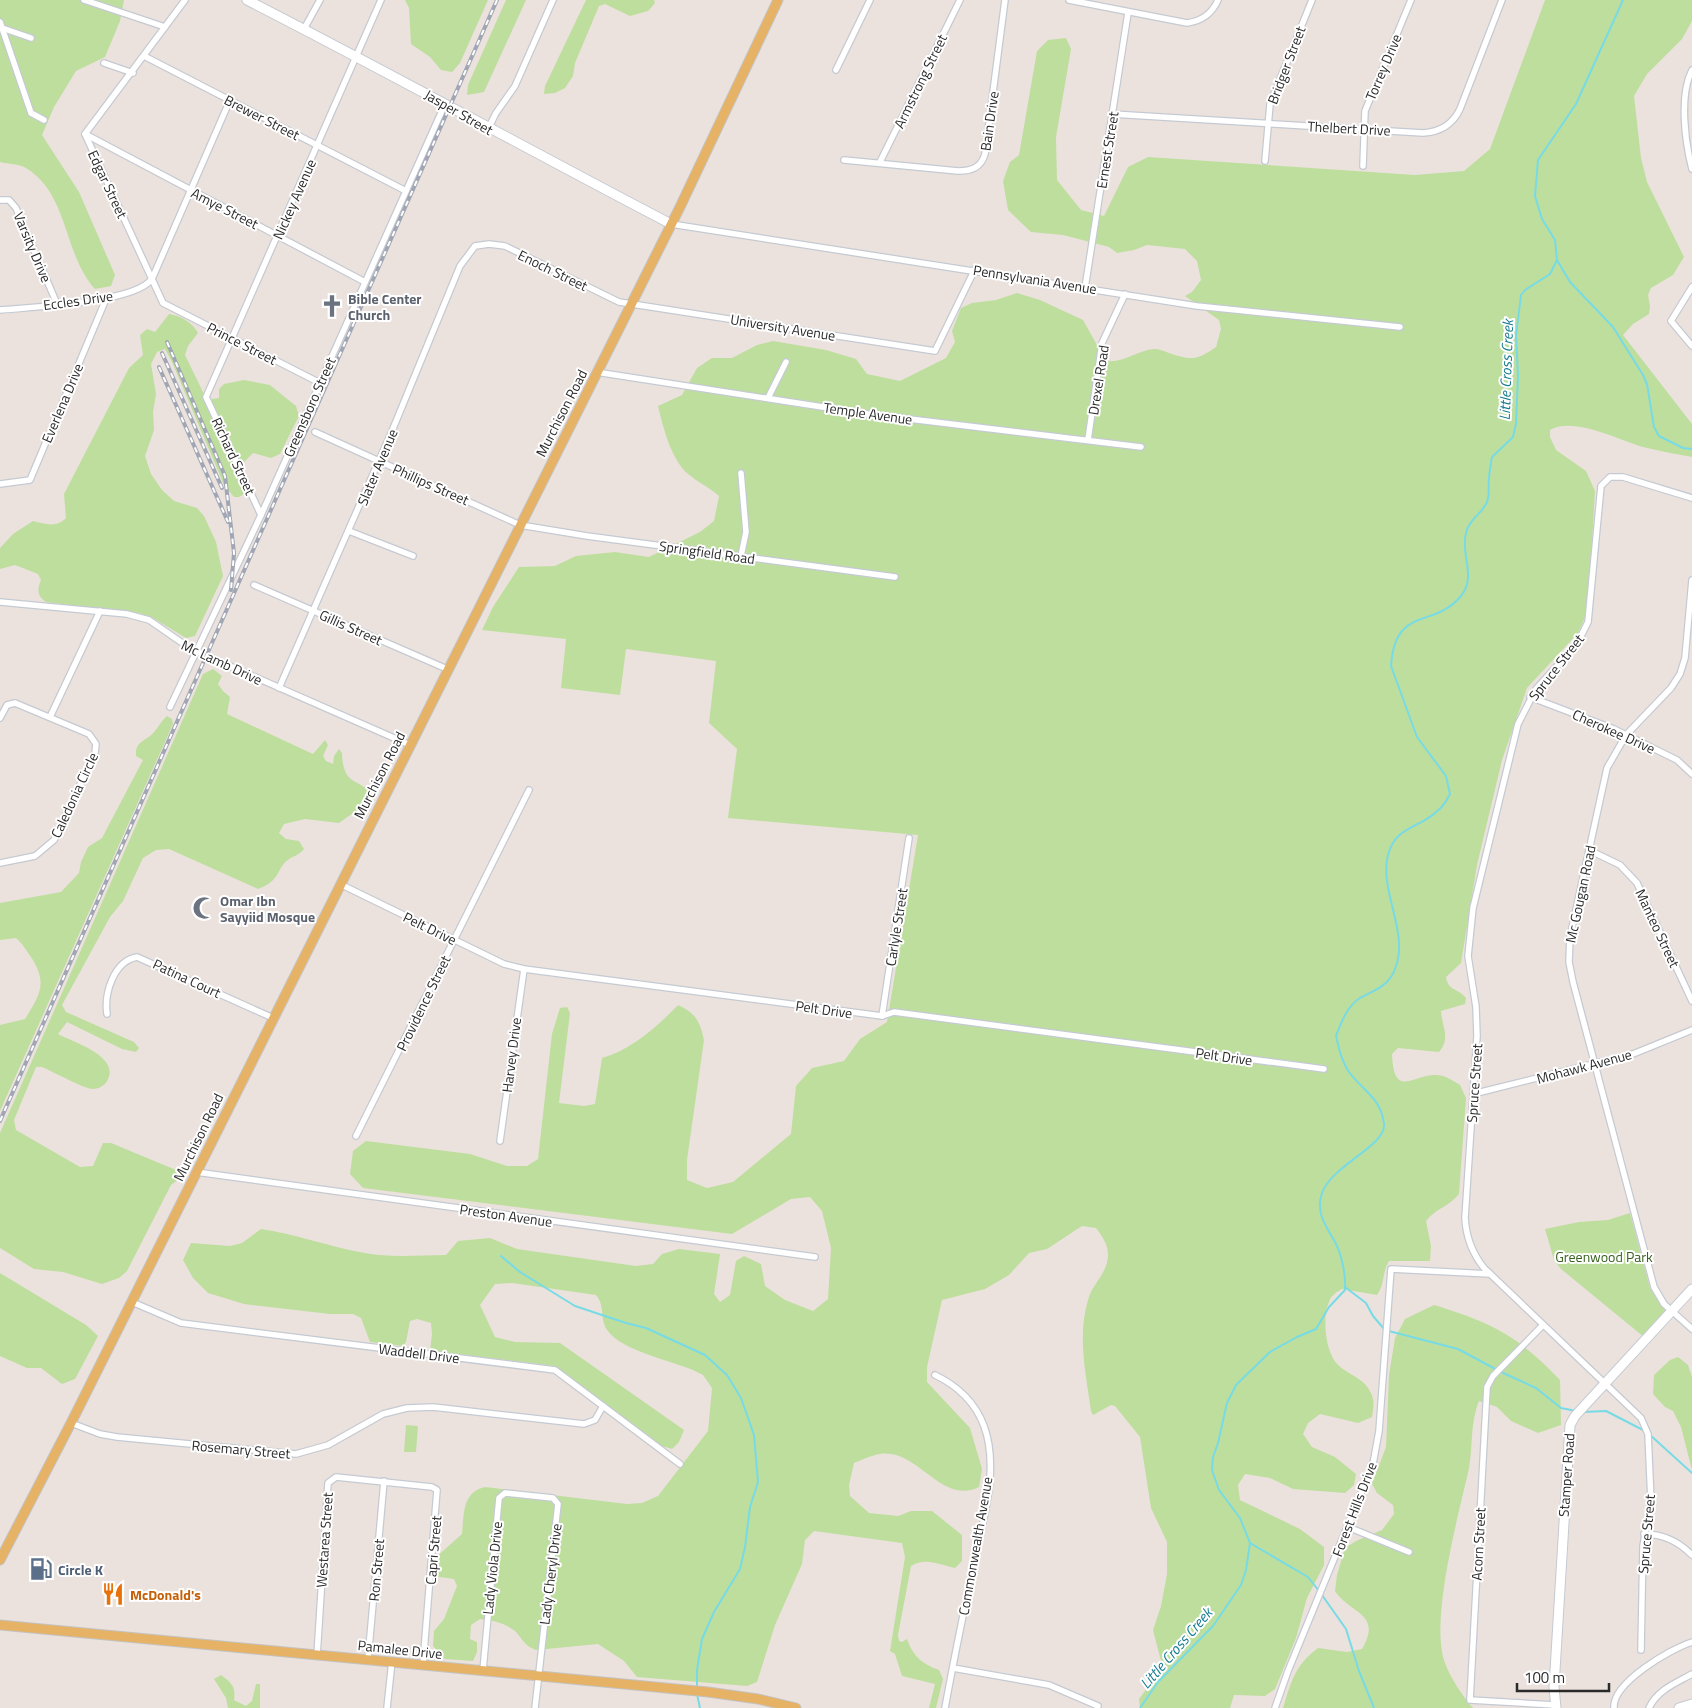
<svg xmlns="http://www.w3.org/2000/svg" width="1692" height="1708" viewBox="0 0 1692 1708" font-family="'Titillium Web',sans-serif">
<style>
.green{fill:#bede9d}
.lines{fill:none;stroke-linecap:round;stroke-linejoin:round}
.stream{stroke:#77dbe6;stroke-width:2}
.street-casing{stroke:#c5cad2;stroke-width:8}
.secondary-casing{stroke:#c5cad2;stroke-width:11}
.primary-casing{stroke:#c3c3c3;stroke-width:11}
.street{stroke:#fff;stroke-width:5.5}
.secondary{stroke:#fff;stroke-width:9}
.primary{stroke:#e6b366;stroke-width:9}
.rail-casing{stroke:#a0a6b3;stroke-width:4}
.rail{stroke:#fff;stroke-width:2;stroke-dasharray:5.5;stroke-linecap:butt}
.labels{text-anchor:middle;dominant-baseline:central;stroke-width:4;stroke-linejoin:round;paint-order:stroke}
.street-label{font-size:14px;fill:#2a2a2a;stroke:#fff}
.worship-label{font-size:14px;font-weight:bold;fill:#5b616d;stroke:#fff;text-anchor:start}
.park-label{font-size:14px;fill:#38611f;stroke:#fff}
.service-label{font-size:14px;font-weight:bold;fill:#4e5e75;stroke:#fff;text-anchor:start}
.food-label{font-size:14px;font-weight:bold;fill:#c56008;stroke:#fff;text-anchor:start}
.water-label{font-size:15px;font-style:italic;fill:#177c91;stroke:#fff}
</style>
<rect width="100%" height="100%" fill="#ebe2dd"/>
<g class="green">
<path d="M0 0H124L120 21 105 57 76 71 54 107 42 135 79 192 115 275 111 286 95 289C63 254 69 194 26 168 20 164 8 164 0 162Z"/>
<path d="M405 0H488L460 63 452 72 441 70 430 57 411 44 409 8Z"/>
<path d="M506 0H526L484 92 467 95 468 85Z"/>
<path d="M586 0H654L655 3 648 11 630 16 605 4 599 6 575 63 573 76 565 88 555 93 544 94 545 86Z"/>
<path d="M1545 0H1692V21L1682 39 1647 74 1634 96 1641 158 1647 182 1684 257 1673 275 1651 288 1648 295 1650 306 1649 314 1633 324 1623 335 1692 424V457C1676 454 1659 451 1643 447 1619 440 1573 416 1550 430V437L1556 450 1586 471 1595 491 1588 611 1578 633 1527 688 1502 760 1477 865 1461 963 1446 977C1448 991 1458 988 1466 998L1465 1004 1441 1011C1442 1027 1451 1038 1439 1052L1398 1048 1392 1054C1394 1104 1416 1069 1443 1076 1449 1078 1455 1082 1460 1085L1466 1098 1459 1194C1450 1206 1435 1209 1426 1221L1431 1246 1430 1261H1389C1382 1272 1385 1284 1377 1295L1342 1289C1336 1292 1331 1296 1329 1302 1322 1318 1325 1352 1338 1365 1346 1373 1362 1378 1368 1388 1375 1398 1374 1405 1372 1417L1358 1423 1320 1414 1308 1423 1303 1434 1312 1447 1335 1457 1356 1474 1354 1485 1345 1493 1293 1489 1270 1478 1245 1474 1238 1485 1240 1500 1300 1529 1324 1547V1565L1307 1598 1296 1638 1275 1689 1265 1696 1234 1695 1230 1708H1140L1139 1699 1156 1676 1161 1661 1153 1630 1161 1606 1167 1574V1542L1151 1508 1140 1437 1115 1406 1111 1405 1093 1415 1091 1411C1086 1374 1077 1337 1088 1300 1092 1284 1108 1273 1108 1255 1108 1244 1102 1236 1096 1228L1082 1226 1047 1249 1029 1253 1009 1275 985 1289 942 1300 927 1367V1382L970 1428 982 1469 979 1487C941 1506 918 1448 880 1454 872 1455 862 1460 854 1463L849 1485 850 1496 869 1513 898 1516 911 1511H932L962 1535V1561L955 1568C939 1565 926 1557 911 1566L898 1635 899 1641 902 1642 907 1639C913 1656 922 1664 939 1670L943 1679 936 1708H929L935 1684 902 1676 895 1654 890 1651 905 1557 902 1543 814 1531 805 1540 802 1564 775 1625 757 1682 747 1686 637 1677 624 1661 598 1644 536 1650C524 1646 523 1639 515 1631 505 1623 492 1620 480 1619L471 1625 470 1639 477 1642V1652L473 1661 445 1659 433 1646 434 1631 444 1619 457 1586 454 1579 432 1576 435 1558 462 1534C464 1515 462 1492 485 1487L627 1504 642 1503 658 1496 708 1431 712 1388 703 1375 693 1370C671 1361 621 1350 608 1331 599 1320 606 1307 596 1295L512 1283 495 1284 480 1305 495 1337 515 1342 560 1343 684 1430 679 1442 672 1449 662 1446 555 1366 430 1351 432 1334 431 1323 417 1319 410 1321 406 1342 403 1346 370 1342 361 1318 353 1314H330L244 1304 208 1293 193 1278 183 1260 191 1243 230 1246 242 1243 261 1229C296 1234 330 1247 365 1253 391 1258 420 1255 446 1255L458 1241 490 1238 517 1249 636 1266 653 1264 662 1254 679 1249 720 1254 714 1294 720 1302 730 1295 736 1261 744 1256 761 1264 765 1286 785 1300 813 1311 828 1299 831 1248 822 1211 810 1197 791 1199 732 1234 363 1188 350 1174 353 1151 366 1141 470 1154 507 1166H527L538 1159 552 1034 560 1008 567 1007 570 1013 559 1103 584 1106 595 1104 602 1058C631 1050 657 1027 678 1005 696 1013 700 1022 704 1040L687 1160V1180L707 1188 733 1182 791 1134 796 1086 812 1068 844 1061 860 1039 887 1022 918 835 728 818 737 749 709 723 716 661 626 649 620 695 561 688 566 639 482 630 493 607 519 567 555 566 576 556 615 552 649 557 700 532 714 521 719 496C709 487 690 478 682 468 669 451 663 427 658 406L682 395 697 368 712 358H732L757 345 773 341 826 350 856 359 867 374 900 381 946 358 955 342 952 331 961 308 972 303 996 300 1017 293 1040 300 1083 320 1106 361C1125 363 1135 351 1154 349 1159 349 1164 351 1169 353 1192 361 1197 360 1216 347L1221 329 1219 320 1185 296 1192 292 1201 280 1197 261 1185 249 1147 245 1134 250 1117 253 1109 247 1063 235 1031 232 1008 210 1003 181 1010 162 1019 155 1037 51 1048 40 1066 38 1071 49 1056 137 1057 180 1081 210 1104 216 1128 167 1148 157 1415 175 1464 171 1490 149Z"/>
<path d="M169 314C181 316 192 322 198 333L188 346 185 355 219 425 210 405 212 399 219 398V389L224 384 244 380 270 385 296 406 299 416 280 454 271 458 253 453 239 467 244 494 239 497H234L224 485 172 362 165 349 157 352 151 364 156 394 153 412 154 430 145 456 151 474 162 490 174 501 197 508 204 516 216 542 223 576 195 636 186 638 153 618 139 613 46 602C37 596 37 590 41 580L38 574 15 565 0 569V548L13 534 33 521C46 524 56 528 66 518L64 494 129 368 143 355 140 335 147 329 155 332Z"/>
<path d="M213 669 222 676 218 684 223 691 230 697 227 714 313 754 325 740 328 745 323 756 326 761 333 764 334 756 339 749 342 753C343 790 362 776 374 798L339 823 305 819 284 824 279 833 286 839 299 841 304 849C299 855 295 855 288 860 276 868 282 880 258 889L169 849 156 850 143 858 123 901 110 917 62 1005 66 1012 134 1042 139 1048 136 1052 122 1049 67 1022 58 1034C73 1042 119 1056 108 1079 106 1085 99 1089 93 1089 84 1089 52 1071 42 1067H36L14 1120 16 1130 80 1167 93 1166 103 1143H111L176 1170 179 1179 171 1185 127 1271 119 1278 102 1284 63 1272 34 1269 0 1248V1133L203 674Z"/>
<path d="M167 716 172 719 173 724 0 1111V1025L25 1019C40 995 48 983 31 957 26 950 23 944 16 938L0 940V903L61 892 79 873 81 862 88 847 102 838 143 760 136 756C135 740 146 742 154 732 159 727 161 721 167 716Z"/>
<path d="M1630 1213 1650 1288 1666 1312 1644 1337 1561 1269 1554 1260 1545 1229 1579 1222 1608 1220Z"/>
<path d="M0 1273 86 1325 98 1336 75 1379 62 1384 41 1368H27L0 1356Z"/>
<path d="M1434 1305C1493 1323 1518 1336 1560 1380L1561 1425 1538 1433 1511 1421 1497 1407 1479 1401C1470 1423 1473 1446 1469 1468 1459 1514 1429 1621 1445 1663 1451 1679 1462 1695 1473 1708H1283C1291 1682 1295 1665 1318 1648L1347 1652 1362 1649C1383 1613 1350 1614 1335 1591L1337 1575 1345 1548 1356 1541 1382 1530 1394 1514 1393 1505 1377 1493 1372 1484 1386 1447 1389 1375 1395 1338 1405 1319Z"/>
<path d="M1678 1357 1688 1365 1692 1377V1470L1681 1427 1673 1411 1665 1407 1653 1394 1654 1375 1670 1360Z"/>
<path d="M406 1425 418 1426 416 1452H404Z"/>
<path d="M221 1675C232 1683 236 1687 234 1700L246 1706 252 1701 256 1684H260V1708H228L226 1698 214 1679Z"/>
</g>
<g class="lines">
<g class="stream">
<path d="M1557 260 1570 282 1613 327 1643 375 1647 384 1654 427 1659 436 1683 448 1692 449"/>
<path d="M501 1256 520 1272 575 1306 626 1323 646 1328 705 1355 727 1375 741 1398 754 1435 758 1482 750 1507 745 1547 740 1569 714 1612 702 1639 697 1670V1687"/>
<path d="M1345 1287 1366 1303 1373 1316 1385 1330 1458 1349 1501 1372 1536 1388 1561 1408 1576 1411"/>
<path d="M1583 1412 1606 1411 1643 1430"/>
<path d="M1649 1434 1692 1473"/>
<path d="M1250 1543 1308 1577 1319 1591"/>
<path d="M1322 1595 1346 1629 1359 1671 1374 1708"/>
<path d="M697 1694 700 1708"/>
<path d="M1140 1708 1158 1682 1213 1626 1241 1585 1246 1570 1250 1543 1240 1518 1219 1490 1212 1470 1213 1457 1218 1443 1227 1403 1236 1385 1270 1352 1297 1337 1316 1329 1329 1307 1345 1290C1346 1276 1342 1255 1335 1242 1326 1226 1315 1212 1322 1193 1332 1165 1386 1146 1384 1124 1381 1098 1364 1092 1349 1072 1342 1062 1339 1049 1336 1036 1341 1023 1347 1006 1360 998 1370 992 1384 988 1391 977 1416 937 1374 889 1390 849 1398 827 1421 827 1436 812 1442 808 1447 800 1450 794L1446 776 1417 737 1391 666C1395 605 1434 629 1461 596 1477 576 1460 555 1466 533 1469 519 1482 514 1487 502 1490 494 1488 488 1489 479 1489 472 1491 464 1492 457L1513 437 1516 424 1518 376 1516 336 1521 295 1525 290 1550 274 1557 260 1555 240 1542 219 1535 196 1538 160 1576 104 1623 0"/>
</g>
<defs>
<g id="street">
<path d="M84 0 165 27"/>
<path d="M185 0 85 134 163 303 320 383"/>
<path d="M1069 0 1187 23C1202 21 1212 14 1218 0"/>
<path d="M0 22 31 113 44 120"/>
<path d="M2 28 31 38"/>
<path d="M304 29 320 0"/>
<path d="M144 56 406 191"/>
<path d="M104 63 133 73"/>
<path d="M836 70 870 0"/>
<path d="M1692 70C1679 95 1685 142 1692 169"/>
<path d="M1112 114 1423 133C1440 132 1453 124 1460 109L1502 0"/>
<path d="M488 129 496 113 515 86 553 0"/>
<path d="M85 134 365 282"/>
<path d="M844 160 958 171C971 171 981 168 985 154L1005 0"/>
<path d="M1265 161 1270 104 1312 0"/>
<path d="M880 162 960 0"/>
<path d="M1363 166 1365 111 1411 0"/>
<path d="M0 200H9L16 208 57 304"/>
<path d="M671 224 1197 306 1400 327"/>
<path d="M1692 287 1671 321 1692 346"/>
<path d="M1085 288 1128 13"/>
<path d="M0 310C32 307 134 303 152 279L230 100"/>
<path d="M596 372 868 414 1141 447"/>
<path d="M768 398 786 362"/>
<path d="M315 432 520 525 587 536 895 577"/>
<path d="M1088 440 1102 343 1125 294"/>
<path d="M741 473 746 532 741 556"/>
<path d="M0 484 30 480 106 299"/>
<path d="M261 515 206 397 381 0"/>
<path d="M349 531 413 556"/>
<path d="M1692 580 1685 658 1680 674 1671 688 1626 735 1607 768 1570 937 1569 962 1573 982 1654 1287 1664 1304 1692 1329"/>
<path d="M254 585 447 669"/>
<path d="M0 602 127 614 149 620 191 649 410 745"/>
<path d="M279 688 392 431 460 266 475 246 489 244 505 246 619 302 935 351 975 269"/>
<path d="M1530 697 1614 729 1677 760 1692 774"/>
<path d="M170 707 261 515 445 104"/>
<path d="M50 717 100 611"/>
<path d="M0 718 7 705 15 703 89 734 96 744 95 753 54 840 35 856 0 863"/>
<path d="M1589 850 1620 865 1637 883 1692 1001"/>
<path d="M340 884 504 964 524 969 882 1016 894 1012 1324 1069"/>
<path d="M107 1014C104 993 114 961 137 957L273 1018"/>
<path d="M882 1016 909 838"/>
<path d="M1473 1094 1633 1054 1692 1030"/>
<path d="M356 1136 529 790"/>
<path d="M500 1141 524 969"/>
<path d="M196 1172 815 1257"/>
<path d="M132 1302 181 1323 555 1370 680 1464"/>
<path d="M1543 1325 1493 1376 1487 1387 1470 1700 1555 1705"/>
<path d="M935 1375C958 1386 975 1402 984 1426 1001 1472 980 1530 971 1577 962 1620 953 1664 945 1708"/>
<path d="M71 1423 100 1434 117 1437 296 1454 328 1445 383 1414 407 1408 433 1407 584 1424 595 1420 603 1406"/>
<path d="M1348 1527 1409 1552"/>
<path d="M1644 1534C1663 1534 1678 1541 1692 1555"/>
<path d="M1641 1650 1643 1546 1651 1501 1648 1434 1641 1418 1484 1268C1472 1253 1466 1237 1465 1218L1477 1036 1476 1007 1468 956 1473 908 1518 724 1536 689 1577 644 1588 622 1601 486 1610 477H1623L1692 498"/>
<path d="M317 1656 328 1483 336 1477 432 1487 437 1490 423 1664"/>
<path d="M368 1659 384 1481"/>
<path d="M953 1668 1049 1685 1098 1706"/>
<path d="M483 1670 499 1498 505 1493 553 1498 558 1504 535 1708"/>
<path d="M387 1708 392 1661"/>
<path d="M1275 1708 1288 1671 1373 1464 1379 1431 1391 1269 1490 1274"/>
<path d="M1614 1708C1612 1683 1670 1649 1692 1642"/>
<path d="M1649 1708C1657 1690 1676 1683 1692 1674"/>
</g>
<g id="secondary">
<path d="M247 0C390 73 529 150 671 224"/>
<path d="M1556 1708 1554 1687 1570 1425 1575 1416 1692 1289"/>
<path d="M1679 1708 1692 1704"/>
</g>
<g id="primary">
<path d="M0 1560 71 1423 680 207 778 0"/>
<path d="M0 1625 708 1692 758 1699 796 1708"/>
</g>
</defs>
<use href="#street" class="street-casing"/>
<use href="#secondary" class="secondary-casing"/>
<use href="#primary" class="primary-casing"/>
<use href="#street" class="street"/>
<use href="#secondary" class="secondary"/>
<use href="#primary" class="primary"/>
<defs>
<g id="rail">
<path d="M167 342 225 476 234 553 231 590"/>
<path d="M162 353 222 488"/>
<path d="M159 367 228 522"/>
<path d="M0 1121 497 0"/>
</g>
</defs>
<use href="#rail" class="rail-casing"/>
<use href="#rail" class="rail"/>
</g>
<defs>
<symbol id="church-bare" viewBox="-9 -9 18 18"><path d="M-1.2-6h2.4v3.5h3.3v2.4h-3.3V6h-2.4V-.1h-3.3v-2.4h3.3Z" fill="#6b7280" stroke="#fff" stroke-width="2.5" paint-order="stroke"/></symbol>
<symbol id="mosque-bare" viewBox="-9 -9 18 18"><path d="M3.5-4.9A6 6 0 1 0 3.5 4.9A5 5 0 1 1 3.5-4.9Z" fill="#6b7280" stroke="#fff" stroke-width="2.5" paint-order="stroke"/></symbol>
<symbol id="fuel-bare" viewBox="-9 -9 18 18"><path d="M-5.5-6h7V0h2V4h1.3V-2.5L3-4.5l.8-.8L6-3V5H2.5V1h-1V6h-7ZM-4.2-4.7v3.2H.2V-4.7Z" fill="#5c6f8a" stroke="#fff" stroke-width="2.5" paint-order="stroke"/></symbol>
<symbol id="restaurant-bare" viewBox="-9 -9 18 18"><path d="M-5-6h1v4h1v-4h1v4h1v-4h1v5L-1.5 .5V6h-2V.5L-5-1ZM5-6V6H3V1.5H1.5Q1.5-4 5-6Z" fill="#e8710a" stroke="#fff" stroke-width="2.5" paint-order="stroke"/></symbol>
</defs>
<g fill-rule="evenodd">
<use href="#church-bare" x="316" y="290" width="32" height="32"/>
<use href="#mosque-bare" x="188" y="892" width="32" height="32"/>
<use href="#fuel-bare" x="25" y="1553" width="32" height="32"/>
<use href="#restaurant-bare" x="97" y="1578" width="32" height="32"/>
</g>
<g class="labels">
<g class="street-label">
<text transform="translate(1286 65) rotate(-69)">Bridger Street</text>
<text transform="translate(1383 67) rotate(-67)">Torrey Drive</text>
<text transform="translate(920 81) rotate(-64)">Armstrong Street</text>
<text transform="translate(459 112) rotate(30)">Jasper Street</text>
<text transform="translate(262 117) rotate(27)">Brewer Street</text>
<text transform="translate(989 121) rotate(-82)">Bain Drive</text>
<text transform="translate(1349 128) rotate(3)">Thelbert Drive</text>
<text transform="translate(1107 150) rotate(-81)">Ernest Street</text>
<text transform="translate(108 184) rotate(65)">Edgar Street</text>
<text transform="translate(294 199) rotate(-66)">Nickey Avenue</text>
<text transform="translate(225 208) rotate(27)">Amye Street</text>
<text transform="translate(33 247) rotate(67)">Varsity Drive</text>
<text transform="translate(553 270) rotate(26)">Enoch Street</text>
<text transform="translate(1035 279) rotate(9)">Pennsylvania Avenue</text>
<text transform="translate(78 300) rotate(-8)">Eccles Drive</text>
<text transform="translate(783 327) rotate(9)">University Avenue</text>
<text transform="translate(242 343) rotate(27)">Prince Street</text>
<text transform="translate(1098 380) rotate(-81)">Drexel Road</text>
<text transform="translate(62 403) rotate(-67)">Everlena Drive</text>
<text transform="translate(309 407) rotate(-66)">Greensboro Street</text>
<text transform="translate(561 413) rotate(-63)">Murchison Road</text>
<text transform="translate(868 413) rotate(8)">Temple Avenue</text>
<text transform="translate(234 456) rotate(65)">Richard Street</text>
<text transform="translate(377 467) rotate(-67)">Slater Avenue</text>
<text transform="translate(431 484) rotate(24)">Phillips Street</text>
<text transform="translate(707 552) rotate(8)">Springfield Road</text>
<text transform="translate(351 627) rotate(24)">Gillis Street</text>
<text transform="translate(222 662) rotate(25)">Mc Lamb Drive</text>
<text transform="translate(1556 667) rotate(-52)">Spruce Street</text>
<text transform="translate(1614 731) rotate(24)">Cherokee Drive</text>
<text transform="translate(379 775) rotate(-63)">Murchison Road</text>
<text transform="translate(74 795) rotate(-65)">Caledonia Circle</text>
<text transform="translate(1580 894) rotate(-78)">Mc Gougan Road</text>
<text transform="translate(896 927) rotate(-81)">Carlyle Street</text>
<text transform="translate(430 928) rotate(26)">Pelt Drive</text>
<text transform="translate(1658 928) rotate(65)">Manteo Street</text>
<text transform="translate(187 978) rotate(25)">Patina Court</text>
<text transform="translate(423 1003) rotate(-64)">Providence Street</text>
<text transform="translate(824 1009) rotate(8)">Pelt Drive</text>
<text transform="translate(511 1055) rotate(-83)">Harvey Drive</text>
<text transform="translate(1224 1056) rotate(8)">Pelt Drive</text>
<text transform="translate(1584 1066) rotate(-15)">Mohawk Avenue</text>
<text transform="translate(1474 1083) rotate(-86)">Spruce Street</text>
<text transform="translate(198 1137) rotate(-64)">Murchison Road</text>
<text transform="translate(506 1215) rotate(8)">Preston Avenue</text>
<text transform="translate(419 1353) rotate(7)">Waddell Drive</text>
<text transform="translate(241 1449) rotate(5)">Rosemary Street</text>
<text transform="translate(1566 1475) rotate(-86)">Stamper Road</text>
<text transform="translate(1354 1509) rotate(-69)">Forest Hills Drive</text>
<text transform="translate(1646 1534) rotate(-85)">Spruce Street</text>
<text transform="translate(324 1540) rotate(-86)">Westarea Street</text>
<text transform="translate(1478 1544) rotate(-87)">Acorn Street</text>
<text transform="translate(975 1546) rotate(-80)">Commonwealth Avenue</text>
<text transform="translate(433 1550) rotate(-85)">Capri Street</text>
<text transform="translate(492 1568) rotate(-84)">Lady Viola Drive</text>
<text transform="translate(376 1570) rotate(-85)">Ron Street</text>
<text transform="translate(550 1574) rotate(-83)">Lady Cheryl Drive</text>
<text transform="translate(400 1649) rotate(6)">Pamalee Drive</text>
</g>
<g class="worship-label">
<text x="348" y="298">Bible Center<tspan x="348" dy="16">Church</tspan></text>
<text x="220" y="900">Omar Ibn<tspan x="220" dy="16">Sayyiid Mosque</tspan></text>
</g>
<g class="park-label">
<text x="1604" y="1256">Greenwood Park</text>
</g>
<g class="service-label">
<text x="58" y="1569">Circle K</text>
</g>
<g class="food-label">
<text x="130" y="1594">McDonald's</text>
</g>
<g class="water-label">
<text transform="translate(1506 370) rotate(-88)">Little Cross Creek</text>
<text transform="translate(1176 1648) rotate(-49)">Little Cross Creek</text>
</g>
</g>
<path d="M1517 1683v8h92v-8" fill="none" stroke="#2a2a2a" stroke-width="2.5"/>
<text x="1524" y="1683" font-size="15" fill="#2a2a2a" stroke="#ffffff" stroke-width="4" paint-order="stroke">100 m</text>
</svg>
